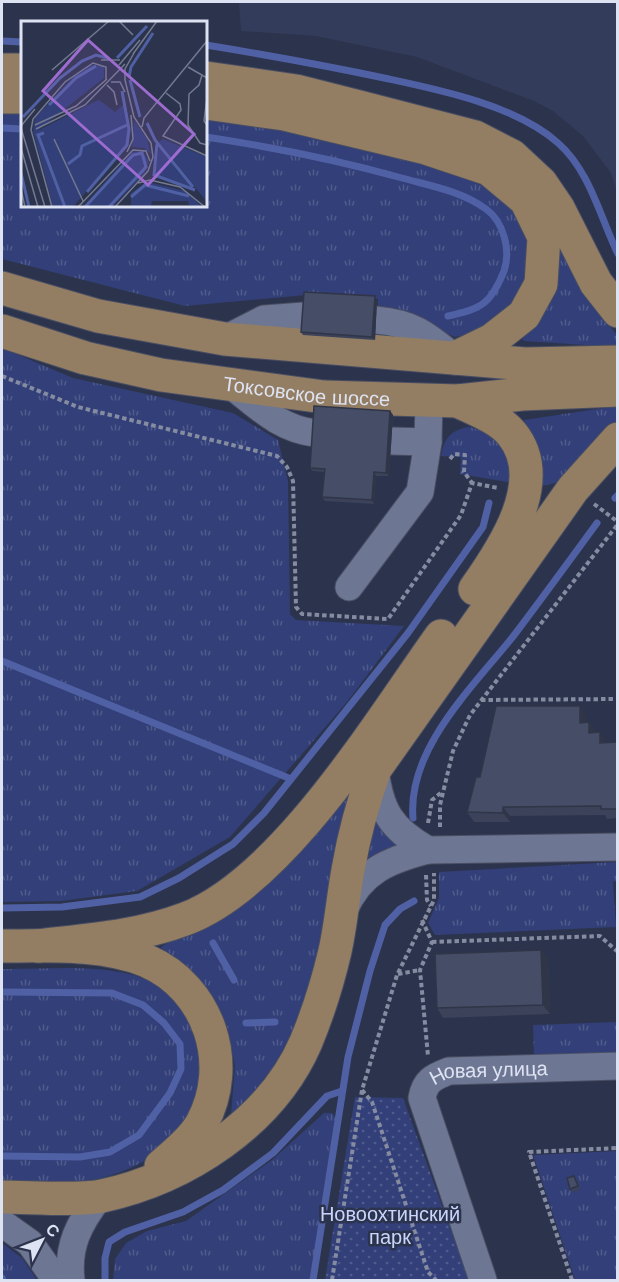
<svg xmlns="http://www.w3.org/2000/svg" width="619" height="1282" viewBox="0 0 619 1282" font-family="Arial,sans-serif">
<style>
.built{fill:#333c5a}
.grass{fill:url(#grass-tufts)}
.park{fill:url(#park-dots)}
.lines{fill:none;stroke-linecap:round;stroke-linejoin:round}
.stream{stroke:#5060a4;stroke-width:7}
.minor-casing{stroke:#494e63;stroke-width:29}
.major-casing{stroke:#494e63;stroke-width:35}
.path{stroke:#858ba0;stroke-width:4;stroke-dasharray:4.5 3;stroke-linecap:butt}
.minor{stroke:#6d7692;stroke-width:27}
.major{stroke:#937e64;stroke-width:33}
.wall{fill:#3b4259}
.shaded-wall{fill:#303648}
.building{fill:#454d67;stroke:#303648;stroke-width:1.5}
.labels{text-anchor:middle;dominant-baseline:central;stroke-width:5;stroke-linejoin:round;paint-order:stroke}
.street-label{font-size:20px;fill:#dee3f3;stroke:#2c334c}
.park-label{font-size:20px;fill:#c9d5fc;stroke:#2c334c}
.inset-river{fill:none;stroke:#5060a4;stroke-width:3}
.inset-road{fill:none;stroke:#73798f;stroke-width:1.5}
.view{fill:#9e6cd1;fill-opacity:0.15;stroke:#9e6cd1;stroke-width:3}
.inset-edge{fill:none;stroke:#dee3f3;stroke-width:3}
</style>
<defs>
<pattern id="grass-tufts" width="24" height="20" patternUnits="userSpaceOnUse" patternTransform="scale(1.5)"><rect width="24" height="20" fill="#323f78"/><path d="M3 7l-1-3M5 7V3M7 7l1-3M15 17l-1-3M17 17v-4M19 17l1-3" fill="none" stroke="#4f5b8c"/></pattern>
<pattern id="park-dots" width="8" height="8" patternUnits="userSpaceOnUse" patternTransform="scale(1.5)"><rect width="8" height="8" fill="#323f78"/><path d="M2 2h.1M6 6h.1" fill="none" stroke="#4f5b8c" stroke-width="1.8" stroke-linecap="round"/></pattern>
</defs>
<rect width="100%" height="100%" fill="#2c334c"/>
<path class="built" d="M239 2H617V192L611 173 583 136 553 111 534 101 417 57 316 36 241 31Z"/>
<g class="grass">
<path d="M2 106H22V206H206V118L284 125 462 170 517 206 531 235 524 293 480 332 455 337 399 313 396 308H378V299L306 295 185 306 2 259Z"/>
<path d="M550 222 595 309 617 335V347L524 341 520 336Z"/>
<path d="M2 348 73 378 233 413 278 440 288 481 290 614 296 620 404 626 347 702 230 837 137 891 61 901 2 902Z"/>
<path d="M617 406V422L588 454 568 480 542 486C545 452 533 448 524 420Z"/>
<path d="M469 427C504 436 506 450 513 483L460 474 461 457 441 456C444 438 451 430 469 427Z"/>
<path d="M344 791H350V794C336 869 325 971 291 1038 276 1067 255 1091 233 1115L231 1114 235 1066 227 1026 214 998 188 969 163 952 161 947C179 935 207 928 227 914 277 882 309 838 344 791Z"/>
<path d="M375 821 399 849 364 867Z"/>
<path d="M617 862V881L613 882 616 927 435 935 428 923 439 898V872Z"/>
<path d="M2 969C52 970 118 960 163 988 188 1005 201 1033 200 1061 200 1073 202 1087 198 1098 180 1157 113 1182 56 1185 38 1186 20 1184 2 1184Z"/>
<path d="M617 1022V1055L534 1059 533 1025Z"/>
<path d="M324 1113H332L336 1119 310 1280H113L115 1259 126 1243 147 1231 186 1221 272 1160Z"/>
<path d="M617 1151V1280H575L533 1155Z"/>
<path d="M2 1243 22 1258 37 1280H2Z"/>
</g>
<path class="park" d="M355 1097 403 1098 469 1280H325Z"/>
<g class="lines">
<g class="stream">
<path d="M2 41 22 42"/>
<path d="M206 45C267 55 328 66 389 79 441 90 517 106 558 143 590 171 600 217 618 254"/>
<path d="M2 128 22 129"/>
<path d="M206 137C272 147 337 160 402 178 431 186 461 191 486 209 504 222 511 251 504 271 491 304 481 309 448 316"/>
<path d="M615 498 618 495"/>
<path d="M2 661 291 779"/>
<path d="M413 818C407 748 475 685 515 634 543 597 570 560 597 523"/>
<path d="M2 908 62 907 140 897 179 878 233 844 264 813 408 633 483 527 489 503"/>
<path d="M213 943 234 980"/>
<path d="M2 992 112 993 143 1005 164 1023 180 1044 181 1069 170 1093 139 1135 110 1152 80 1157 2 1156"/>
<path d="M246 1023 275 1022"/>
<path d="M2 1278 3 1280"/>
<path d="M105 1280V1258L109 1242 125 1232 183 1212 223 1190 273 1153 327 1096 342 1091"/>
<path d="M313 1280 348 1057 370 971 385 925 400 909 414 901"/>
</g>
<defs>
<g id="minor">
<path d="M376 320C413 323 427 335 455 358"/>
<path d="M225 339 264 319 304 316"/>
<path d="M232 386C259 407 280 429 315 433"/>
<path d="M391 441 428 442"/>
<path d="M349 587 420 492 428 442 429 400"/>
<path d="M375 769C380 811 391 829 428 850"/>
<path d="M344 910C361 871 389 860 428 850L618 847"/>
<path d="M2 1223 30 1243 56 1280"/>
<path d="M71 1280C67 1246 79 1223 100 1196"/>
<path id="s1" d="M483 1280 422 1098C425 1081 433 1077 449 1071L618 1066"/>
</g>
<g id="major">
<path d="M2 70H22"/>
<path d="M206 78 296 91 363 108 475 137 512 156 541 183 558 208 596 283 618 311"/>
<path d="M2 97H22"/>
<path d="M206 103 284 114 426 148 489 169 526 200 544 237 541 284 524 315 492 340 455 358"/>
<path d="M2 288 98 316 225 339 525 364 618 362"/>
<path id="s2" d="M2 331 85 358 161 375 324 397 458 401 522 394 618 390"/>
<path d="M458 401C476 410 499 418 512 434 550 481 502 551 475 589"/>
<path d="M2 946C48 946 103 943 147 961 209 988 234 1064 202 1123 193 1139 175 1154 161 1166"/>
<path d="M38 946C88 940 137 937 185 919 283 882 380 721 441 636"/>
<path d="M2 1197C29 1197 77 1201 102 1196 185 1178 271 1123 306 1042 318 1013 328 981 335 951 341 924 343 897 348 870 354 835 363 802 375 769L573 489 618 439"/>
</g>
</defs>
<use href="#minor" class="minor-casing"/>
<use href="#major" class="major-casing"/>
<g class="path">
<path d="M2 376 78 407 277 456 287 467 293 481 296 607 302 614 388 619 461 515 472 483 498 488"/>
<path d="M450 459 454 454 465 455 464 472 472 483"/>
<path d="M594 504 618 522"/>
<path d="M481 700 618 699"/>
<path d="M428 823 432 800 443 791"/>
<path d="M440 827V805L453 751 470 715 618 524"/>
<path d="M426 875 427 900 431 906"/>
<path d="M422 920 432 942 420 970 428 1056"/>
<path d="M432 942 600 936 618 952"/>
<path d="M398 974 420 970"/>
<path d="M362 1090 372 1102 428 1272 436 1280"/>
<path d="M332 1280 362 1090 397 975 434 900V873"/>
<path d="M572 1280 529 1152 618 1148"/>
</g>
<use href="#minor" class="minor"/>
<use href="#major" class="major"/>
</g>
<g class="wall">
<path d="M377 300 375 340 303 335 301 332Z"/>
<path d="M390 411 393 415 389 476H376L374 504 325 501 322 497 324 472 313 471 310 468Z"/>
<path d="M586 715V722H589L596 732 606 742H618V818L607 819 605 815 510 816V822H474L467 812 480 777Z"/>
<path d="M541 950 548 959 550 1014 443 1018 437 1008Z"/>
<path d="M577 1179 580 1190 572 1192 570 1189Z"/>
</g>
<g class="shaded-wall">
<path d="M375 296 377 300 375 340 372 337Z"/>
<path d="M390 411 393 415 389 476 386 473Z"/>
<path d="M374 472 376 476 374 504 372 500Z"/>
<path d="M580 706 586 715V732L580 723Z"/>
<path d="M589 722 596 732V742L589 733Z"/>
<path d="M600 732 606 742V752L600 743Z"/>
<path d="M503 807 510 816V822L503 813Z"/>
<path d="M541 950 548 959 550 1014 543 1005Z"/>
</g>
<g class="building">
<path d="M304 292 375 296 372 337 301 332Z"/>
<path d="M314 406 390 411 386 473 374 472 372 500 322 497 325 469 310 468Z"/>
<path d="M496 706H580V723L589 722V733L600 732V743L618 742V809H601V806L503 807V813L467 812 476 777H480Z"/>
<path d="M541 950 543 1005 437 1008 435 954Z"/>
<path d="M574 1176 578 1186 570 1189 567 1178Z"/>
</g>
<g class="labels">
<g class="street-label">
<text stroke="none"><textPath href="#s2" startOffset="312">Токсовское шоссе</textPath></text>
<text stroke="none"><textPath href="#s1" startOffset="272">Новая улица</textPath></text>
</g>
<g class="park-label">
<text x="390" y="1214">Новоохтинский<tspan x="390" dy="23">парк</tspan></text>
</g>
</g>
<g transform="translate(21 21)">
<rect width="186" height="186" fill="#2c334c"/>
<path d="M70 44 83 45V57L16 110 73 81 78 79 94 91 103 83 108 113 105 124 52 186H32L12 110 14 97 53 55ZM113 99 126 118 130 133 123 127 111 126ZM138 125H139L173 168 134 153ZM122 130 128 141 123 153 91 186H62L111 131ZM127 161 164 170 181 186 168 184 167 180H131L130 186H110V172Z" fill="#323f78"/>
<path d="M142 118 186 136V181L138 121Z" fill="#323f78"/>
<path class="inset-river" d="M96 37 126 5M108 56 110 46 132 12M109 59 119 96M28 84 55 57 75 45M2 96 39 57 61 40 75 34 86 37M126 102 134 119 172 166M23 112 17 114 44 186M136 123 133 154 174 169M47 143 59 134 61 125 106 104M0 152 8 186M66 171 106 124 108 108 101 70M110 176 124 164 168 175M64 186 112 134 121 132 125 146 88 186"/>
<path class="inset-road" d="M98 0 112 14M112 33 136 0M80 39H99M98 44 119 19M167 46 186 57M31 49 88 0M181 54 178 64 168 73 167 104 179 122 186 124M90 61H99L104 71M86 64 93 71 96 84M145 72 159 83 160 89 142 115 186 135M186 77 183 100 186 104M14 104 55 85 86 58M0 105 14 88M121 106 123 97 186 20M0 107 24 186M15 108 64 84 104 43M33 118 62 180M0 127 17 186M106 131 112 118 110 94M117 162 129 159 159 166 184 186M0 168 4 186M31 186 10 109 12 98 44 61 72 42 85 46V59M57 186 112 129 125 130 129 140M94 186 127 150 132 136 130 122 113 96 104 59V48L113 32"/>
<path class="view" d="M67 19 173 113 127 164 22 70Z"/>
<rect width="186" height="186" class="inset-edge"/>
</g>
<rect width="619" height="1282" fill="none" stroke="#dee3f3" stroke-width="6"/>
<g transform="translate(42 1240) rotate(48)" stroke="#2c334c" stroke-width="4.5" paint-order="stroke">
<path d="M0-4.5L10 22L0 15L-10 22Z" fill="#dee3f3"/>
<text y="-9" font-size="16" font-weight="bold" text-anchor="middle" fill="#dee3f3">С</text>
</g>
</svg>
